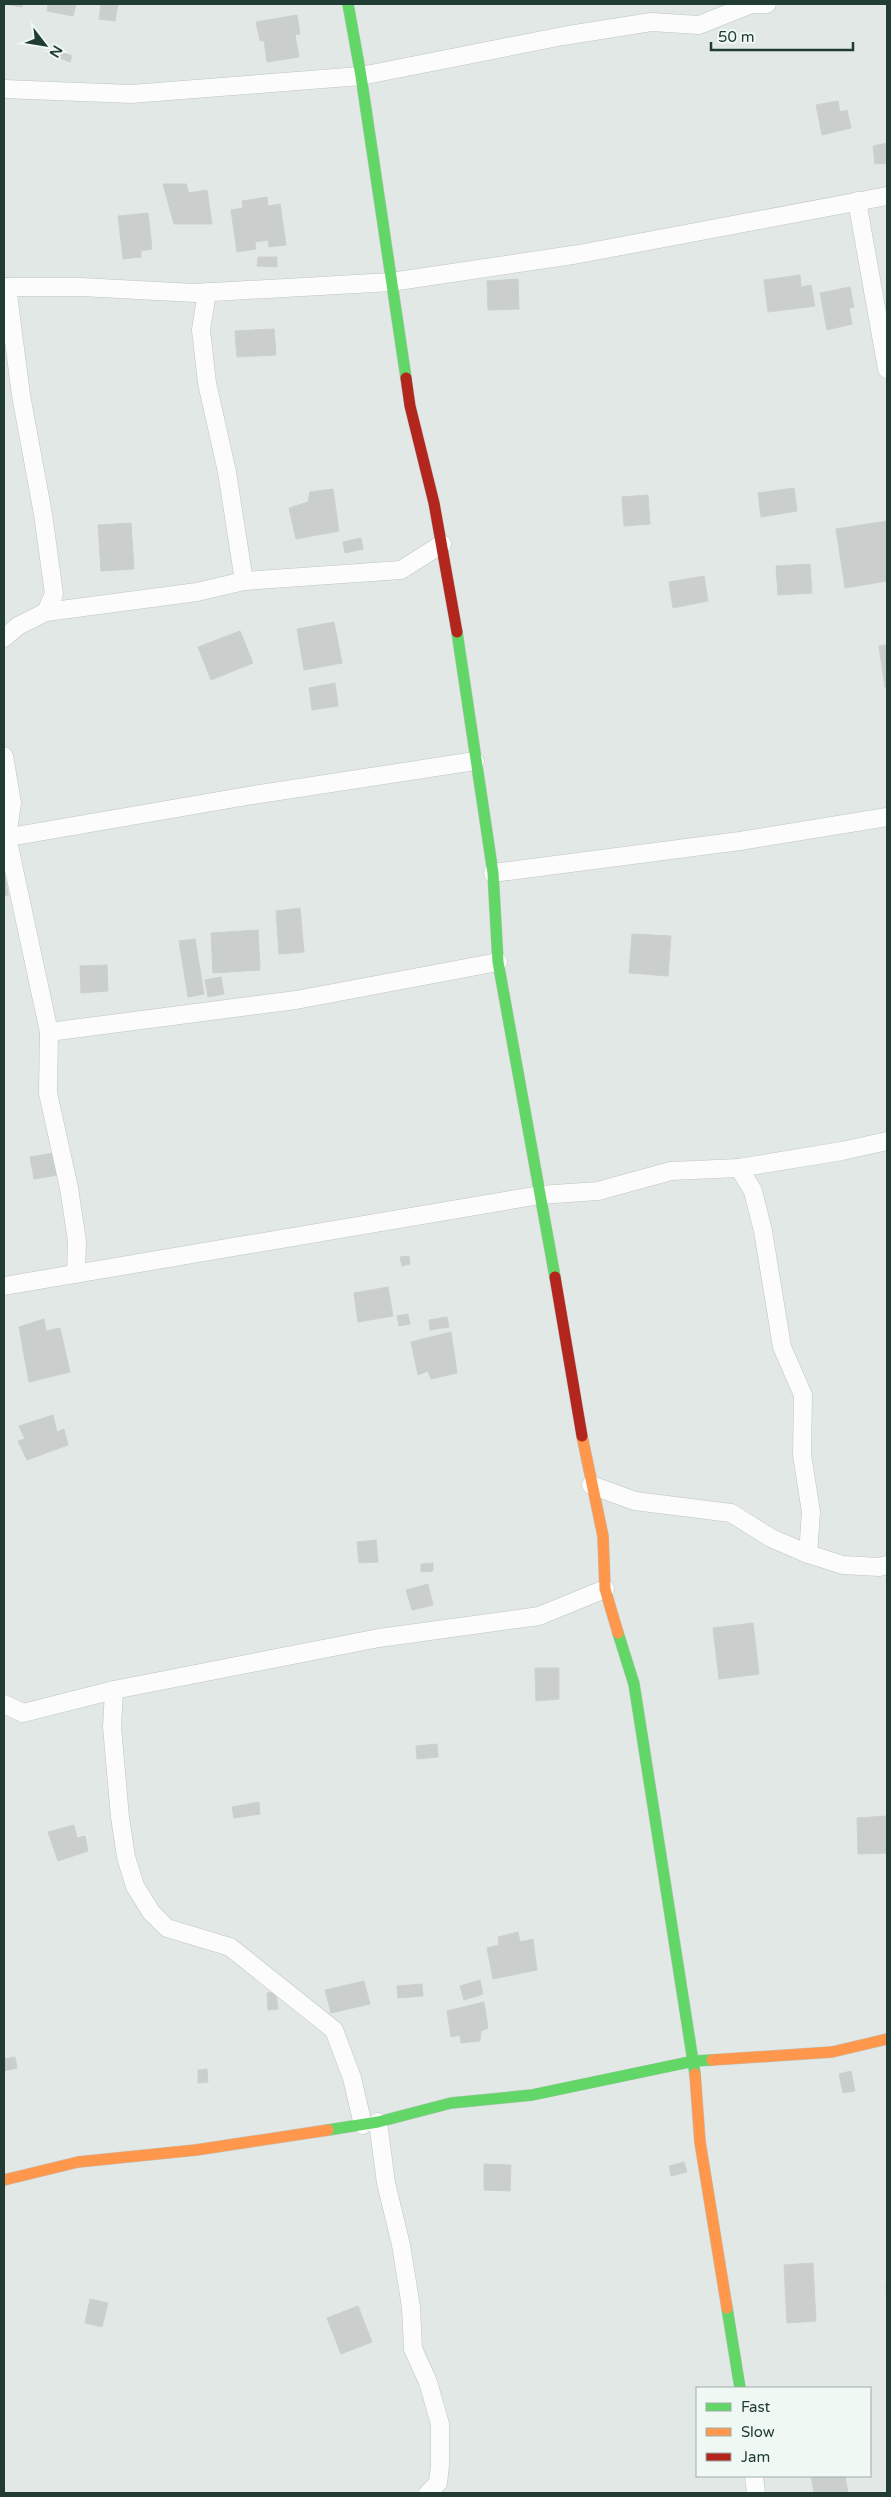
<svg xmlns="http://www.w3.org/2000/svg" width="891" height="2497" viewBox="0 0 891 2497" font-family="'Varela Round',sans-serif">
<style>
.building{fill:#cacfcd;stroke:#cbd1ce}
.lines{fill:none;stroke-linecap:round;stroke-linejoin:round}
.street-casing{stroke:#bfc5c2;stroke-width:19}
.fast-casing{stroke:#bec6c3;stroke-width:12}
.slow-casing{stroke:#bec6c3;stroke-width:12}
.jam-casing{stroke:#bec6c3;stroke-width:12}
.street{stroke:#fbfcfb;stroke-width:18}
.fast{stroke:#63d668;stroke-width:11}
.slow{stroke:#ff974d;stroke-width:11}
.jam{stroke:#b3261e;stroke-width:11}
</style>
<rect width="100%" height="100%" fill="#e2e8e5"/>
<g class="building">
<path d="M5 4H23L22 7Z"/>
<path d="M48 4H76L73 16 47 11Z"/>
<path d="M101 4H118L115 21 99 19Z"/>
<path d="M297 15 300 34 260 41 256 22Z"/>
<path d="M295 35 299 57 267 62 264 40Z"/>
<path d="M50 47 72 56 70 62 47 53Z"/>
<path d="M838 101 840 112 847 110 851 128 822 135 816 105Z"/>
<path d="M887 143V163L875 164 873 146Z"/>
<path d="M163 184H186L189 193 207 190 212 224H174Z"/>
<path d="M267 197 268 206 280 204 286 245 269 247 268 240 255 242 256 249 237 252 231 210 243 208 242 201Z"/>
<path d="M148 213 152 249 141 251V257L123 259 118 216Z"/>
<path d="M258 257H277V267L257 266Z"/>
<path d="M800 275 801 287 811 285 815 306 768 312 764 280Z"/>
<path d="M518 279 519 309 488 310 487 281Z"/>
<path d="M850 287 854 307 849 308 852 324 827 330 820 293Z"/>
<path d="M274 329 276 355 237 357 235 331Z"/>
<path d="M794 488 797 511 761 517 758 493Z"/>
<path d="M333 489 339 531 296 539 289 508 308 502 310 492Z"/>
<path d="M648 495 650 524 624 526 622 497Z"/>
<path d="M887 521V581L845 588 836 529Z"/>
<path d="M131 523 134 569 101 571 98 525Z"/>
<path d="M361 538 363 549 345 553 343 542Z"/>
<path d="M810 564 812 593 778 595 776 566Z"/>
<path d="M704 576 708 601 673 608 669 582Z"/>
<path d="M334 622 342 663 304 670 297 629Z"/>
<path d="M240 631 253 663 211 680 198 647Z"/>
<path d="M887 645V687H885L879 646Z"/>
<path d="M335 683 338 706 312 710 309 688Z"/>
<path d="M4 871 8 895 4 896Z"/>
<path d="M300 908 304 952 279 954 276 911Z"/>
<path d="M258 930 260 970 213 973 211 933Z"/>
<path d="M632 934 671 936 668 976 629 973Z"/>
<path d="M195 939 204 994 188 997 179 941Z"/>
<path d="M107 965 108 991 81 993 80 966Z"/>
<path d="M221 977 224 994 208 997 205 980Z"/>
<path d="M54 1153 58 1175 34 1179 30 1157Z"/>
<path d="M409 1256 410 1264 402 1266 400 1257Z"/>
<path d="M388 1287 393 1316 358 1322 354 1293Z"/>
<path d="M408 1314 410 1324 399 1326 397 1316Z"/>
<path d="M447 1317 449 1327 430 1330 429 1320Z"/>
<path d="M44 1319 46 1331 60 1328 70 1372 29 1382 19 1327Z"/>
<path d="M451 1332 457 1373 431 1379 428 1371 418 1375 411 1342Z"/>
<path d="M53 1415 57 1432 64 1429 68 1445 27 1460 18 1441 25 1439 19 1426Z"/>
<path d="M376 1540 378 1562 359 1563 357 1542Z"/>
<path d="M433 1563V1571L421 1572V1564Z"/>
<path d="M428 1584 433 1605 412 1610 406 1590Z"/>
<path d="M753 1623 759 1674 719 1679 713 1628Z"/>
<path d="M535 1668H559V1699L536 1701Z"/>
<path d="M437 1744 438 1757 417 1759 416 1746Z"/>
<path d="M259 1802 260 1814 234 1818 232 1807Z"/>
<path d="M887 1816V1853L858 1854 857 1818Z"/>
<path d="M74 1825 77 1838 85 1836 88 1851 58 1861 48 1832Z"/>
<path d="M518 1932 520 1942 533 1939 537 1970 493 1979 487 1948 499 1945 498 1937Z"/>
<path d="M480 1980 483 1994 464 2000 460 1986Z"/>
<path d="M364 1981 370 2004 331 2013 325 1990Z"/>
<path d="M422 1984 423 1996 398 1998 397 1986Z"/>
<path d="M276 1992 278 2009 268 2010 267 1993Z"/>
<path d="M484 2002 488 2028 481 2031 480 2041 461 2043 460 2035 451 2037 447 2011Z"/>
<path d="M15 2057 17 2068 4 2071V2059Z"/>
<path d="M207 2069 208 2082 198 2083V2070Z"/>
<path d="M851 2071 855 2091 843 2093 839 2074Z"/>
<path d="M684 2162 687 2172 671 2176 669 2166Z"/>
<path d="M484 2164 511 2165 510 2191 484 2190Z"/>
<path d="M813 2263 816 2321 787 2323 784 2265Z"/>
<path d="M886 2284H887V2313Z"/>
<path d="M90 2299 108 2303 102 2327 85 2323Z"/>
<path d="M358 2306 372 2342 341 2354 327 2318Z"/>
<path d="M811 2476H845L848 2493H814Z"/>
</g>
<g class="lines">
<defs>
<g id="street">
<path d="M4 89 131 94 361 76 563 36 651 22 699 25 752 4H767"/>
<path d="M857 201 887 369"/>
<path d="M4 287H81L195 293 391 282 579 254 887 196"/>
<path d="M207 292 201 330 207 383 227 472 244 581"/>
<path d="M46 612 197 592 244 581 401 570 442 544"/>
<path d="M4 638 18 626 46 612 54 594 43 514 21 395 7 287"/>
<path d="M4 756 12 803 7 837 49 1032 296 1000 498 962"/>
<path d="M4 838 247 796 475 761"/>
<path d="M493 873 740 841 887 817"/>
<path d="M49 1032 48 1093 69 1188 77 1241 76 1274"/>
<path d="M739 1168 753 1191 763 1231 782 1347 803 1395 802 1455 811 1512 808 1554"/>
<path d="M4 1286 540 1195 598 1191 671 1171 739 1168 842 1151 887 1141"/>
<path d="M591 1485 635 1501 731 1513 771 1538 808 1554 843 1565 879 1567 887 1565"/>
<path d="M114 1690 112 1727 120 1817 126 1857 135 1886 151 1912 167 1928 230 1947 334 2030 352 2078 363 2125"/>
<path d="M4 1704 23 1713 114 1690 379 1638 539 1616 605 1589"/>
<path d="M378 2122 386 2183 401 2245 411 2307 413 2349 428 2382 440 2424V2465L438 2483 428 2493"/>
<path d="M754 2476 756 2493"/>
</g>
<g id="fast">
<path d="M348 4 361 76 406 378"/>
<path d="M457 632 493 873 498 962 555 1277"/>
<path d="M618 1633 634 1684 695 2074"/>
<path d="M328 2130 378 2122 451 2103 532 2095 694 2061 712 2060"/>
<path d="M727 2308 740 2388"/>
</g>
<g id="slow">
<path d="M582 1436 603 1536 605 1589 618 1633"/>
<path d="M712 2060 832 2052 887 2039"/>
<path d="M695 2074 700 2142 727 2308"/>
<path d="M4 2180 78 2162 196 2150 328 2130"/>
</g>
<g id="jam">
<path d="M406 378 410 406 434 503 457 632"/>
<path d="M555 1277 582 1436"/>
</g>
</defs>
<use href="#street" class="street-casing"/>
<use href="#fast" class="fast-casing"/>
<use href="#slow" class="slow-casing"/>
<use href="#jam" class="jam-casing"/>
<use href="#street" class="street"/>
<use href="#fast" class="fast"/>
<use href="#slow" class="slow"/>
<use href="#jam" class="jam"/>
</g>
<rect width="891" height="2497" fill="none" stroke="#203c35" stroke-width="10"/>
<rect x="696" y="2387" width="175" height="90" fill="#f0f8f4" stroke="#9dada8"/>
<rect x="706" y="2403" width="25" height="8" fill="#63d668" stroke="#9dada8"/>
<text x="741" y="2412" font-size="15" fill="#203c35">Fast</text>
<rect x="706" y="2428" width="25" height="8" fill="#ff974d" stroke="#9dada8"/>
<text x="741" y="2437" font-size="15" fill="#203c35">Slow</text>
<rect x="706" y="2453" width="25" height="8" fill="#b3261e" stroke="#9dada8"/>
<text x="741" y="2462" font-size="15" fill="#203c35">Jam</text>
<g transform="translate(45 45) rotate(121)" stroke="#f0f8f4" stroke-width="4" paint-order="stroke">
<path d="M0-4L9 19L0 12L-9 19Z" fill="#203c35"/>
<text y="-8" font-size="14" font-weight="bold" text-anchor="middle" fill="#203c35">N</text>
</g>
<path d="M711 42v8h142v-8" fill="none" stroke="#203c35" stroke-width="2.5"/>
<text x="718" y="42" font-size="15" fill="#203c35" stroke="#f0f8f4" stroke-width="4" paint-order="stroke">50 m</text>
</svg>
